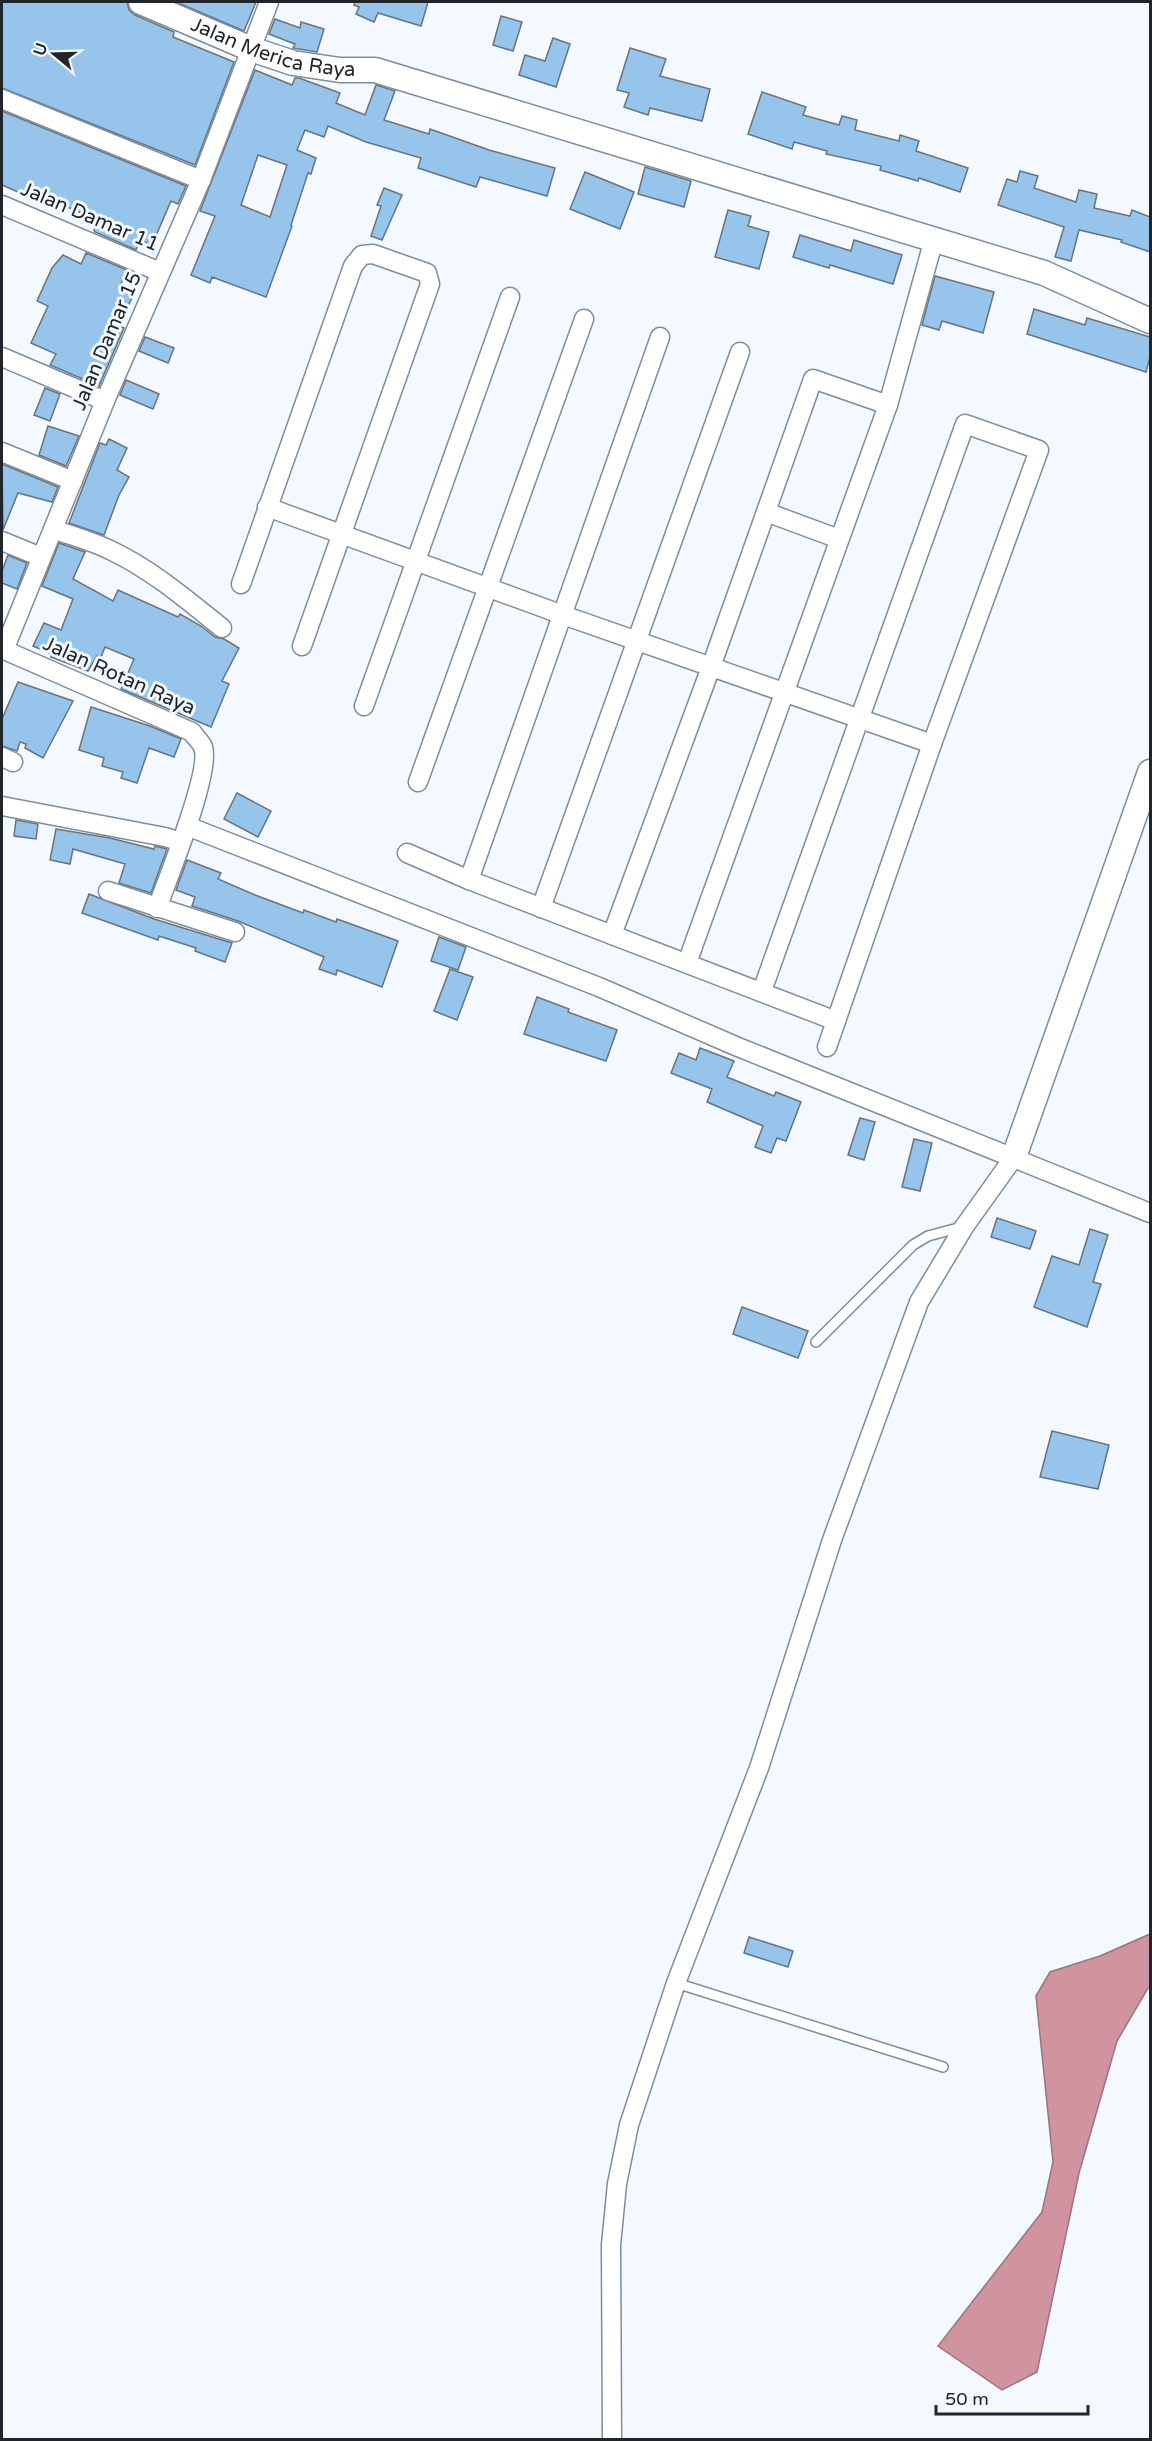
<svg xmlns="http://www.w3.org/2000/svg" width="1152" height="2441" viewBox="0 0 1152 2441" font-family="'Varela Round',sans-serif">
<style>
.water{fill:#d094a0;stroke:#9b737d;stroke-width:1.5}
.building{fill:#97c4eb;stroke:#667480;stroke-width:1.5;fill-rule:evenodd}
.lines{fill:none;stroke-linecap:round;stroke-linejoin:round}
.service-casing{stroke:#7f8d9a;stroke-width:12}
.minor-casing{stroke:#7f8d9a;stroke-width:21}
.tertiary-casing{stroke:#7f8d9a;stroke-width:27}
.service{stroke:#fff;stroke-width:9}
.minor{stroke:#fff;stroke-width:18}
.tertiary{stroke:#fff;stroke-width:24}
.labels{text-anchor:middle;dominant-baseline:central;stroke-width:6;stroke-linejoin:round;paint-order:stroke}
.street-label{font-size:20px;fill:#1f252a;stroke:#f3f9ff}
</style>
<rect width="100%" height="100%" fill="#f3f9ff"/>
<path class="water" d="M1150 1934V1988H1148L1117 2041 1079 2173 1037 2372 1002 2390 938 2346 1042 2212 1053 2162 1036 1996 1050 1972 1100 1956Z"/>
<g class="building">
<path d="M2 2H127L129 10 135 15 174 32 173 37 234 62 195 165 2 88Z"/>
<path d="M176 2H256L244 31Z"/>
<path d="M355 2H428L421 26 378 13 374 22 356 14 359 7 354 5Z"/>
<path d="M501 16 522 22 513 51 493 45Z"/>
<path d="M275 19 300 28 301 22 324 29 317 52 293 48 295 44 269 34Z"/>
<path d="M553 38 570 44 556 87 519 75 525 55 545 61Z"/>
<path d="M630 48 666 59 660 76 710 89 702 121 650 108 648 115 624 107 629 93 617 90Z"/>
<path d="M255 70 292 85 295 78H299L340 93 336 103 365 115 376 85 395 91 384 120 429 134 430 129 489 150 555 168 547 196 480 177 476 187 418 168 421 158 366 142 328 126 324 137 305 130 297 150 316 158 311 174 308 173 291 225 292 226 266 297 212 277 210 283 191 275 215 216 200 211ZM258 155 287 165 270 217 241 205Z"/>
<path d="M762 92 806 107 803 115 839 125 842 116 857 120 855 130 899 141 900 135 919 141 916 151 968 168 960 192 919 178 918 181 880 170 881 166 826 154 827 151 794 142 792 149 748 134Z"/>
<path d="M2 111 186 186 178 204 171 201 152 245 140 240 136 250 95 232 94 230 98 220 60 204 57 209 2 185Z"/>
<path d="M645 167 691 181 684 207 638 194Z"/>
<path d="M1020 171 1038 176 1034 188 1076 202 1079 190 1097 194 1094 208 1130 216 1132 210 1150 217V252L1121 242 1122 240 1079 230 1071 261 1055 257 1064 227 998 205 1007 179 1017 182Z"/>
<path d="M585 172 634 192 620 229 570 209Z"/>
<path d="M384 188 402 195 382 240 371 236 381 206 377 205Z"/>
<path d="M728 210 751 216 748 226 769 232 759 269 715 257Z"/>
<path d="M800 235 851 251 854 240 902 255 893 284 830 265 829 268 793 257Z"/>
<path d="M86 253 127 270 120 286 134 293 119 326 124 328 99 386 50 365 56 354 31 343 48 306 37 301 52 268 63 255 81 264Z"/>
<path d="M935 276 994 292 983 333 942 321 939 330 922 325Z"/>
<path d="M1034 309 1085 325 1087 318 1150 337V357L1146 372 1027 334Z"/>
<path d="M145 337 174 348 168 363 139 351Z"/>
<path d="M126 380 159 394 153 409 120 395Z"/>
<path d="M45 388 60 394 50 421 34 415Z"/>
<path d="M48 426 79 436 66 466 39 455Z"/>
<path d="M109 439 127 448 117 470 129 477 119 495 104 535 69 523 100 443 106 445Z"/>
<path d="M2 464 58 487 52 502 18 493 3 530Z"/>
<path d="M59 543 85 552 73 579 113 601 118 590 178 617 180 614 201 626 215 637 224 639 239 648 222 681 229 684 211 727 121 689 134 659 105 647 101 657 97 656 88 671 51 657 52 654 33 646 44 623 61 630 73 599 42 586Z"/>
<path d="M8 555 27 563 17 589 2 583V571Z"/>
<path d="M18 682 73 701 43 758 25 748 26 744 20 742 17 751 2 746V719Z"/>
<path d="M91 707 150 726 181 739 174 757 149 748 137 783 121 778 123 772 102 766 104 758 79 750Z"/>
<path d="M237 793 271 811 258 837 224 819Z"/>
<path d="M16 820 38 824 36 839 14 836Z"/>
<path d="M56 829 110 838 154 849 155 846 167 849 151 893 119 883 125 864 73 849 70 864 50 860Z"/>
<path d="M187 860 221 873 218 879 255 895 303 913 304 910 336 922 337 919 398 941 382 987 337 970 336 975 319 969 324 957 238 921 192 906 195 897 176 890Z"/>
<path d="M89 894 154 919 232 943 225 962 195 951 196 948 159 936 158 940 82 913Z"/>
<path d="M439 937 466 947 458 970 431 961Z"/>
<path d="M450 969 473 977 457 1020 434 1011Z"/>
<path d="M537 997 569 1009 568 1012 617 1030 606 1061 524 1034Z"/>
<path d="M700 1048 734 1061 727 1077 774 1096 776 1092 801 1102 786 1141 777 1138 771 1153 755 1147 763 1126 707 1102 712 1089 671 1073 679 1053 696 1060Z"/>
<path d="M860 1118 875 1122 864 1160 848 1155Z"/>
<path d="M914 1139 932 1143 920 1191 902 1187Z"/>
<path d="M997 1218 1036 1231 1030 1249 991 1237Z"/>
<path d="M1090 1229 1108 1235 1093 1282 1101 1284 1087 1327 1034 1307 1052 1256 1079 1265Z"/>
<path d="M742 1307 808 1331 798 1358 733 1334Z"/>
<path d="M1052 1431 1109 1445 1098 1489 1040 1477Z"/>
<path d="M749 1937 793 1951 788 1967 744 1953Z"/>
</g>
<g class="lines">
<defs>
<g id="service">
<path d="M816 1342 913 1245 928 1236 962 1227"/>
<path d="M676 1983 943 2067"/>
</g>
<g id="minor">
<path d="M2 99 201 180"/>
<path d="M2 205 160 272"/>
<path d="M2 357 105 401"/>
<path d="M2 452 73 481"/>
<path d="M267 507 563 615 932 744"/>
<path d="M766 512 839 539"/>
<path d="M53 529C72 536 92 541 110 550 151 569 187 600 222 628"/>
<path d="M2 541 41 557"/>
<path d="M241 584 353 266 362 255 373 254 427 273 430 284 302 646"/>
<path d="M2 649 192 732C195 737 201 742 203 747 212 770 167 881 157 908"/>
<path d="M4 650 105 401 201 180 269 2"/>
<path d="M364 706 510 297"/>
<path d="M2 757 13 762"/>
<path d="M418 782 584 319"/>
<path d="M2 806 165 837 181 842"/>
<path d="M187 826 599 987 738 1047 1150 1213"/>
<path d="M407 853 469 880 836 1021"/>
<path d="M469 880 660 337"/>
<path d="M108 891 235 932"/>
<path d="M541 908 740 352"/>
<path d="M612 935 711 667 813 379 888 405"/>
<path d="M687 963 888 405 934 239"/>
<path d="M762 991 965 424 1039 450 932 744 827 1047"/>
<path d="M612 2440 611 2245 617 2184 629 2125 676 1983 759 1768 832 1540 919 1302 964 1227 1014 1157"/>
</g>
<g id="tertiary">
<path id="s1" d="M141 2 251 49 293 63 340 70H375L1044 273 1150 321"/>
<path d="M1014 1157 1150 772"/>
</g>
</defs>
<use href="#service" class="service-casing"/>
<use href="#minor" class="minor-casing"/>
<use href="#tertiary" class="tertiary-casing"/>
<use href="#service" class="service"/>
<use href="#minor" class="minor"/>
<use href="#tertiary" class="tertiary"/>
</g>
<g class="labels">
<g class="street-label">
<text stroke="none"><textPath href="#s1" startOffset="141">Jalan Merica Raya</textPath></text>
<text transform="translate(90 217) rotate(23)">Jalan Damar 11</text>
<text transform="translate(107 341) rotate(-67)">Jalan Damar 15</text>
<text transform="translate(119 676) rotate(24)">Jalan Rotan Raya</text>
</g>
</g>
<rect width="1152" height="2441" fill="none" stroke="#1f252a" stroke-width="6"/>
<g transform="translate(54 54) rotate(289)" stroke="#f3f9ff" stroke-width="4.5" paint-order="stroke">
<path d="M0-4.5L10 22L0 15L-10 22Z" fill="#1f252a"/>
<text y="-9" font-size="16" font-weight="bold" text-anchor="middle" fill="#1f252a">U</text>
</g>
<path d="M936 2405v9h152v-9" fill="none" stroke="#1f252a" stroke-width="3"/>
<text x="945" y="2405" font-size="18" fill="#1f252a" stroke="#f3f9ff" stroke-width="4.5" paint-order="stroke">50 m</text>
</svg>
